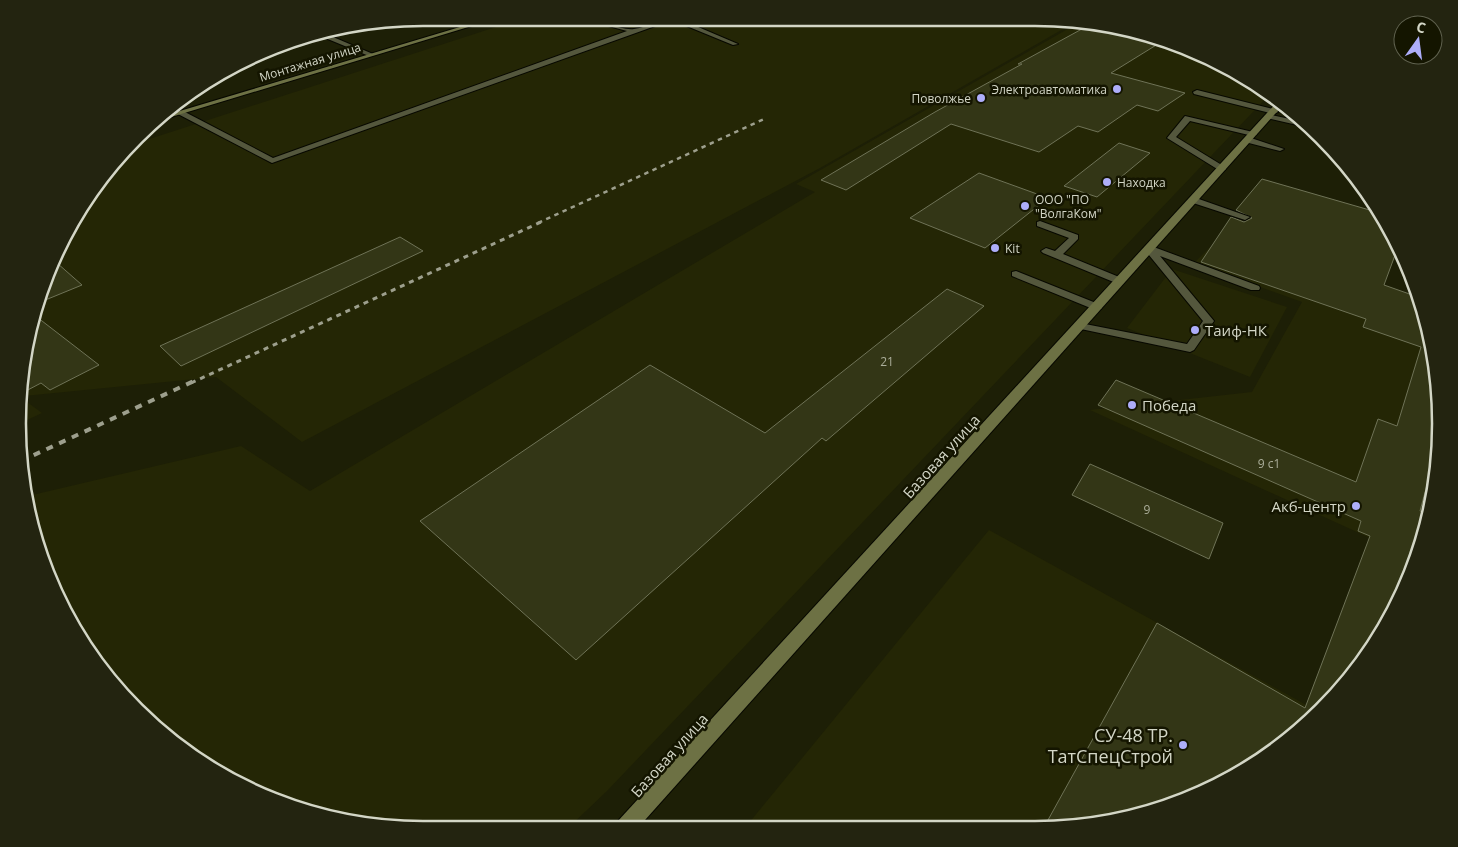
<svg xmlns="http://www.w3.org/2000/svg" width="1458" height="847" viewBox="0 0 1458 847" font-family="'Open Sans',sans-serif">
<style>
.built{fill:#242605}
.building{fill:#333616;stroke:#6f7357}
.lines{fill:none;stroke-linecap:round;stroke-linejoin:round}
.lane-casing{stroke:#070800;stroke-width:2}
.secondary-casing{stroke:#070800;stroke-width:2}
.lane{fill:#54573d;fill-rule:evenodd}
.secondary{fill:#6d7144;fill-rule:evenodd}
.rail-far2{stroke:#9d9f8d;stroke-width:2.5;stroke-dasharray:4.5 4.5;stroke-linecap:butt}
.rail-far1{stroke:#9d9f8d;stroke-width:3;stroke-dasharray:5 5;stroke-linecap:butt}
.rail{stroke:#9d9f8d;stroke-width:4;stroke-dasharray:7 7;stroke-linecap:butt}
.poi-dot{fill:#aeaefa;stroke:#141500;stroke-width:2}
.labels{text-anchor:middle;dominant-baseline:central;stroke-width:5;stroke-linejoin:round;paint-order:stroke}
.far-street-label{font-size:12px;fill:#d3d6c6;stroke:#141500}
.far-poi-label{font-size:12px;fill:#d3d6c6;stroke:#141500;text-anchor:start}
.number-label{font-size:12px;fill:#abae9a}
.poi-label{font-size:15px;fill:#d3d6c6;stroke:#141500;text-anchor:start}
.street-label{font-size:15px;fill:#d3d6c6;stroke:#141500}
.near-poi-label{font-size:18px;fill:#d3d6c6;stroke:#141500;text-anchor:end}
.rim{fill:none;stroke:#d3d6c6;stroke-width:2.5}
</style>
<rect width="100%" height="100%" fill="#1d1f06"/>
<g class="built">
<path d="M524 18H1061L1077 21 820 168 302 442 216 377 24 396 31 318 86 198 137 143Z"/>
<path d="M1080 22 1165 39 1260 86 1270 94 607 791 567 829H397L293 808 198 761 102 671 39 554 28 496 241 446 310 491 815 192 796 184Z"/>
<path d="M1210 247 1424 314 1433 344 1440 423 1433 502 1416 559 1090 410 1252 392 1302 302 1194 263Z"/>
<path d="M1172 269 1287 307 1250 377 1127 328Z"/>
<path d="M23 399 42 413 21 423Z"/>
<path d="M989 530 1319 712 1238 775 1061 829H744Z"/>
</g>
<g class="building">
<path d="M1091 24 1166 39 1111 73 1185 93 1158 111 1137 105 1098 132 1078 126 1039 152 951 124 846 190 821 180 935 112 1022 64H1018Z"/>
<path d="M1119 143 1150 153 1097 197 1064 186Z"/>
<path d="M979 173 1048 198 985 248 910 218Z"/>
<path d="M1262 179 1380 213 1398 247 1384 285 1418 297 1433 344 1440 423 1438 444 1420 511 1429 515 1410 579 1372 649 1321 711 1238 775 1165 808 1061 829H1043L1157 623 1305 708 1370 536 1358 531 1361 521 1098 405 1116 380 1356 482 1378 419 1397 426 1421 347 1363 327 1366 319 1201 262 1231 217 1244 222 1252 218 1236 210Z"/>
<path d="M400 237 423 251 181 366 160 346Z"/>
<path d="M57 263 82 285 38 303Z"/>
<path d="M947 289 984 306 826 441 822 438 576 660 420 521 650 365 765 433Z"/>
<path d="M33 314 99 365 50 390 41 383 24 392Z"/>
<path d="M1090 464 1223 523 1209 559 1072 495Z"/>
</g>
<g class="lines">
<defs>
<g id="lane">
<path d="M579 18C597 17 620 31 634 29 649 27 661 18 677 18L738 44 733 45 672 20 272 163 176 113 183 111 273 158 627 31Z"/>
<path d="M326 34 373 54 374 55 369 56 318 35Z"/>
<path d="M1197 90 1277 110 1278 112 1274 114 1194 94 1193 92Z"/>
<path d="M1267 114 1304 122 1309 126 1306 127 1267 118Z"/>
<path d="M1185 116 1253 132 1257 134 1253 136 1190 121 1176 137 1225 167 1226 169 1222 172 1167 138Z"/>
<path d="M1245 138H1251L1284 149 1280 151 1245 142Z"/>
<path d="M1190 198H1196L1250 217 1245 220 1242 219 1190 202Z"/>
<path d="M1040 221 1078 235V239L1063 254 1124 279V283H1116L1043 253 1041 251 1046 248 1055 251 1069 238 1037 226V222Z"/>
<path d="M1151 246 1259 286 1260 288 1259 290H1251L1160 256 1214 321 1194 350 1190 352 1076 328 1075 326 1080 323 1187 344 1203 321 1144 249Z"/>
<path d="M1016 271 1101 305 1102 307 1101 309H1093L1012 276V272Z"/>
</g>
<g id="secondary">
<path d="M490 18H498L158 121 163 116Z"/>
<path d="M1278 101 1283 105 637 829H615L617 822Z"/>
</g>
</defs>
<use href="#lane" class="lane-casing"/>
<use href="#secondary" class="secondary-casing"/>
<use href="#lane" class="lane"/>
<use href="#secondary" class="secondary"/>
<path class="rail-far2" d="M538 223 764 119"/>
<path class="rail-far1" d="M191 383 541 222"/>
<path class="rail" d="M21 461 194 381"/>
</g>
<g class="poi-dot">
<circle cx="1117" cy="89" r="5"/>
<circle cx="981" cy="98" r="5"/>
<circle cx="1107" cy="182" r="5"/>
<circle cx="1025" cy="206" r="5"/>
<circle cx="995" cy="248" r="5"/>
<circle cx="1195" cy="330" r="5"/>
<circle cx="1132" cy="405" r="5"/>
<circle cx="1356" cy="506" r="5"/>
<circle cx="1183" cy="745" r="5"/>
</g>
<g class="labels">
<g class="far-street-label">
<text transform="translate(310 62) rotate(-17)">Монтажная улица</text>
</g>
<g class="far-poi-label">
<text x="1107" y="89" text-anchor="end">Электроавтоматика</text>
<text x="971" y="98" text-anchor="end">Поволжье</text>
<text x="1117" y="182">Находка</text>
<text x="1035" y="199">ООО "ПО<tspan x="1035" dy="14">"ВолгаКом"</tspan></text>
<text x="1005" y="248">Kit</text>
</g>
<g class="number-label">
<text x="887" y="361">21</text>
<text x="1269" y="463">9 с1</text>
<text x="1147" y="509">9</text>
</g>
<g class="poi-label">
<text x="1205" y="330">Таиф-НК</text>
<text x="1142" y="405">Победа</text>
<text x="1346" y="506" text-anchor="end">Акб-центр</text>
</g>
<g class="street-label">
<text transform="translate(941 456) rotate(-48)">Базовая улица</text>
<text transform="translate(669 755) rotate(-48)">Базовая улица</text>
</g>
<g class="near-poi-label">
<text x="1173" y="735">СУ-48 ТР.<tspan x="1173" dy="21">ТатСпецСтрой</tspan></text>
</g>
</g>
<path d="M0 0H1458V847H0ZM423 26H1035A397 397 0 0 1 1432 423V424A397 397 0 0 1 1035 821H423A397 397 0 0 1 26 424V423A397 397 0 0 1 423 26Z" fill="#232410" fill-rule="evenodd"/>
<path class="rim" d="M423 26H1035A397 397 0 0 1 1432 423V424A397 397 0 0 1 1035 821H423A397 397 0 0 1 26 424V423A397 397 0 0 1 423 26Z"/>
<g transform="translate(1418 40) rotate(14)"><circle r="24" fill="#141500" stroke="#60624f"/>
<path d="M0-4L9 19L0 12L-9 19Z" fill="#aeaefa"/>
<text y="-8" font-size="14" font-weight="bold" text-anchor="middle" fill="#d3d6c6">С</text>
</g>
</svg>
